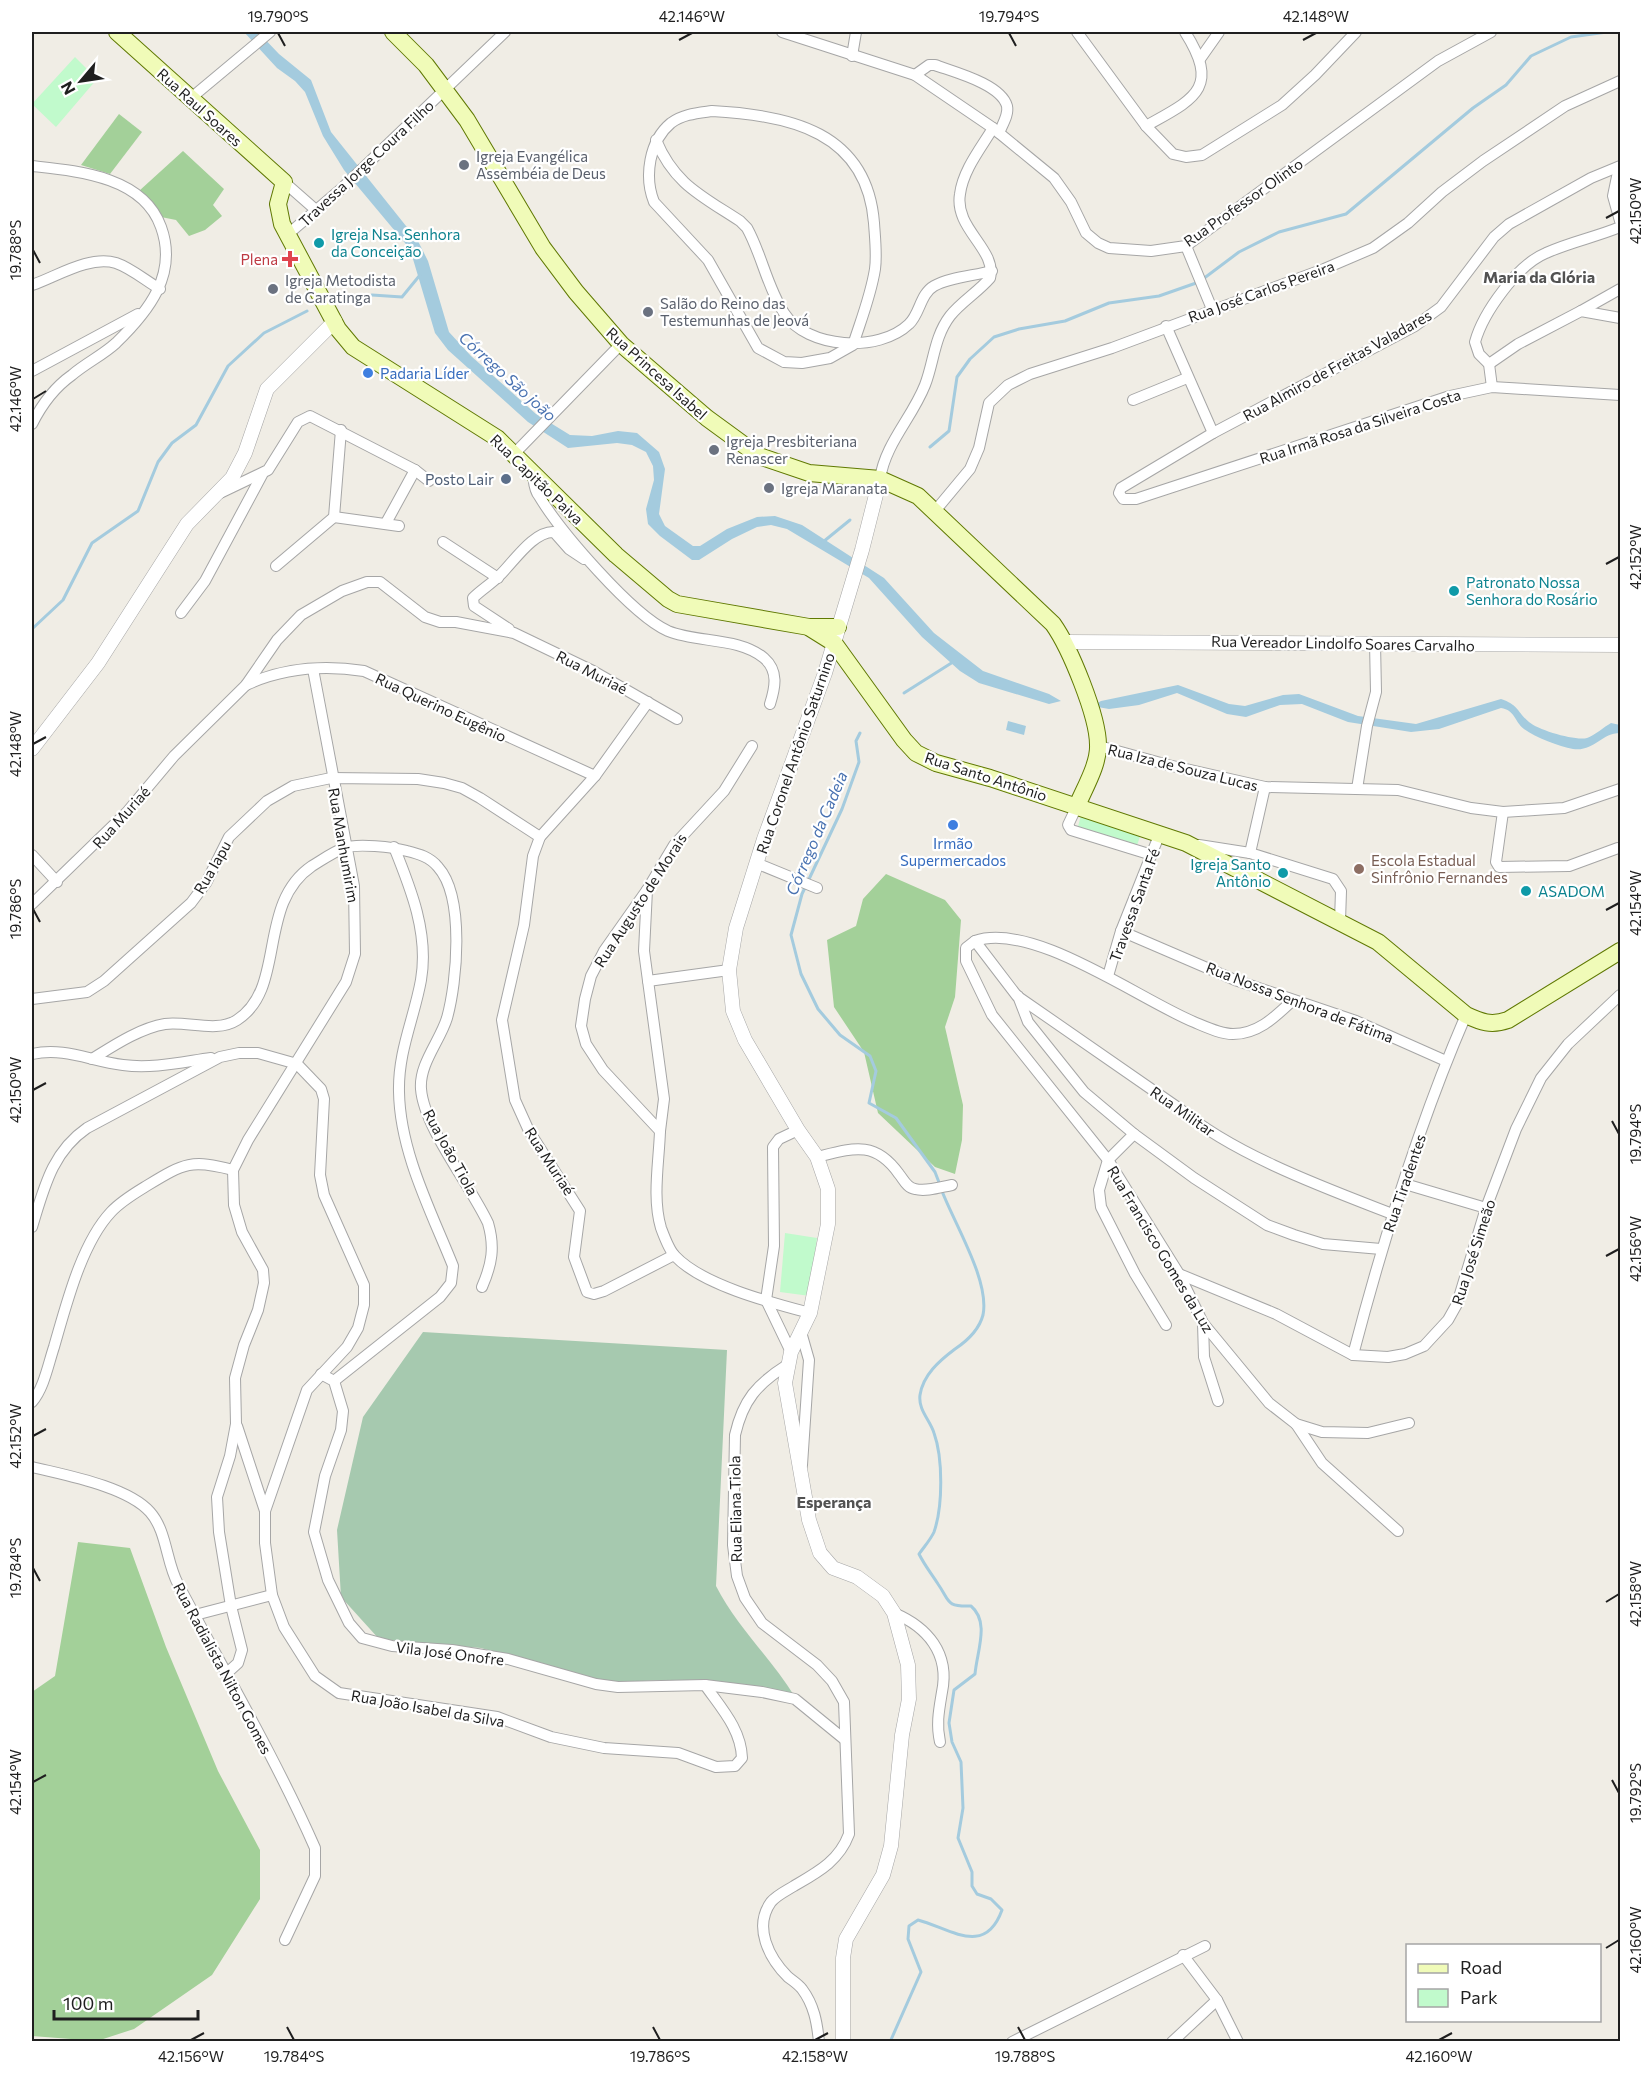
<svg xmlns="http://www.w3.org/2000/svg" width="1652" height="2073" viewBox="0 0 1652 2073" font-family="Commissioner,sans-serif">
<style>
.forest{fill:#a3d099}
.cemetery{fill:#a6c9af}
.park{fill:#c1facc}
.water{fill:#a4cbde}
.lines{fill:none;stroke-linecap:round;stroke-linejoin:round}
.stream{stroke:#a4cbde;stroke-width:3}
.minor-casing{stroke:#a6a6a6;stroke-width:12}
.tertiary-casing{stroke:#a6a6a6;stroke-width:15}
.secondary-casing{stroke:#607903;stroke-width:18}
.minor{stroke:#fff;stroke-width:10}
.tertiary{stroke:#fff;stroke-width:14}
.secondary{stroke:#f0fbb8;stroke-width:16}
.ticks{fill:none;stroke:#1f1f1f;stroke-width:2}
.worship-dot{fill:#6b7280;stroke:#fff;stroke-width:2}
.culture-dot{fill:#0f9aa8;stroke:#fff;stroke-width:2}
.health-dot{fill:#e0444e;stroke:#fff;stroke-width:2}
.shop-dot{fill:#3f7fe0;stroke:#fff;stroke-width:2}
.service-dot{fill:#5c6f8a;stroke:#fff;stroke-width:2}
.education-dot{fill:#8d6e63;stroke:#fff;stroke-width:2}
.labels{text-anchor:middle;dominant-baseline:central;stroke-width:4.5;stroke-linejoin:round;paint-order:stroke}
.street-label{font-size:15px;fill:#1f1f1f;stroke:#fff}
.worship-label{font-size:15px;fill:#5b616d;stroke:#fff;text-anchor:start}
.culture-label{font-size:15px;fill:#0d838f;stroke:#fff;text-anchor:start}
.health-label{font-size:15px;fill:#be3a42;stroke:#fff;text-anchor:end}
.shop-label{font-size:15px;fill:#366cbe;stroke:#fff;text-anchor:start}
.service-label{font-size:15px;fill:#4e5e75;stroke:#fff;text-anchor:end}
.education-label{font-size:15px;fill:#785e54;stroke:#fff;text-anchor:start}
.neighbourhood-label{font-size:16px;font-weight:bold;fill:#525252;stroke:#fff}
.water-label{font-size:16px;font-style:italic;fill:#4972b1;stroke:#fff}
.neatline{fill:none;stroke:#1f1f1f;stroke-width:2}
.ticks-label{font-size:15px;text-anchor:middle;fill:#1f1f1f}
</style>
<rect width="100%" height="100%" fill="#f0ede5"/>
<g class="forest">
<path d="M119 114 142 132 110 174 81 165Z"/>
<path d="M183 151 224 189 213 205 222 216 205 230 189 236 176 220 161 217 139 191Z"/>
<path d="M886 874 945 900 961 920 955 997 945 1027 963 1105 962 1140 955 1174 935 1167 878 1113 864 1052 834 1007 827 940 856 926 863 899Z"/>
<path d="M78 1542 130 1548 166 1647 218 1771 260 1850V1899L212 1975 134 2029 97 2041 32 2036V1692L55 1676Z"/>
</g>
<path class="cemetery" d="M423 1332 727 1350 716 1586C737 1627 771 1658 795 1697L744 1687 663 1680 603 1683 481 1648 379 1639 341 1597 337 1530 363 1417Z"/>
<g class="park">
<path d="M75 57 97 79 56 127 32 104Z"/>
<path d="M1082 812 1142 831 1136 848 1077 830Z"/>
<path d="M785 1233 817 1238 810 1296 780 1292Z"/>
</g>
<g class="water">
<path d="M244 32H258L279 54 311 80 331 132 418 241 428 261 449 332 471 356 536 414 570 435 592 436 618 431 637 433 659 452 665 469 659 514 665 526 693 546H700L727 529 757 517 775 516 802 525 884 578 934 633 983 671 1049 694 1061 701 1049 704 979 683 960 671 922 637 869 578 787 529 771 525 757 527 732 539 699 560H692L660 536 648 524 646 509 654 480 653 466 646 452 632 445 617 443 568 448 528 422 448 350 435 333 410 249 344 170 323 136 305 92 295 81 277 68Z"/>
<path d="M1178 685 1229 704 1245 706 1283 695 1299 694 1358 716 1416 724 1501 699C1519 705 1517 712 1529 722 1538 730 1575 741 1587 738 1595 735 1604 727 1611 723L1620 725V733C1601 733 1594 752 1573 749 1559 746 1536 738 1524 729 1514 721 1515 710 1501 708L1439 729 1411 732 1348 722 1302 704 1280 705 1246 717 1227 714 1177 693 1139 705 1109 709 1092 706 1101 701Z"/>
<path d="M1008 721 1026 726 1024 735 1006 730Z"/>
</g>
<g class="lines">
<g class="stream">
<path d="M372 295 402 297 420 275"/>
<path d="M930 447 949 431 957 377 970 359 994 337 1019 329 1065 321 1109 303 1159 296 1199 282 1239 252 1279 232 1346 214 1473 108 1506 85 1531 56 1571 37 1607 32"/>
<path d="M823 542 850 520"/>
<path d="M32 629 63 600 92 543 138 511 158 462 172 443 196 425 228 366 264 333 307 311"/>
<path d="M904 693 953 662"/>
<path d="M860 733 856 741 859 762 842 809 802 894 791 935 801 974 818 1009 840 1035 870 1056 876 1071 869 1103 896 1118 935 1172 940 1185"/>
<path d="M890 2042 921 1972 908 1939 909 1926 918 1920C951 1929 985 1957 1002 1910L991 1899 977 1894 972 1886V1872L958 1838 963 1808 961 1762 952 1742 949 1723 954 1690 975 1674C977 1651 990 1622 971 1606 945 1607 950 1601 938 1584 931 1573 925 1566 919 1554 924 1547 931 1539 934 1532 943 1506 943 1458 934 1433 930 1420 918 1410 920 1395 923 1375 939 1361 955 1349 967 1341 979 1330 983 1315 990 1281 954 1223 942 1191"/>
</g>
<defs>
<g id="minor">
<path d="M782 32 915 75 993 128 1054 178 1071 202 1086 233 1098 243 1109 248 1151 251 1186 246 1438 61 1491 32"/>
<path d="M1077 32 1146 126 1173 154 1186 157 1202 155 1282 105 1315 75 1356 32"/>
<path d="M852 56 856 32"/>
<path d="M1200 59 1219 32"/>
<path d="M915 75 929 65H935C954 72 1001 84 1007 106 1009 115 1002 125 999 133"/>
<path d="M191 98 270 32"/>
<path d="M712 111C790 115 867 132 874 223 875 238 877 255 875 269 871 295 861 320 853 345L830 358 802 363 784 362 758 348 708 260 654 202C644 177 649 141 671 123 683 114 698 113 712 111Z"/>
<path d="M1146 126C1194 99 1221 89 1185 32"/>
<path d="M656 140C674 184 702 196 740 221L747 228C762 255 767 287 784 313 807 349 879 353 909 324 920 314 920 294 934 286 950 277 973 276 992 271"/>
<path d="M32 166C77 171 143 176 161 227 178 274 149 311 116 343 103 355 86 363 72 375 55 387 41 406 32 424"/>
<path d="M1620 166 1591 178 1509 224 1494 237 1441 307 1415 326 1213 433 1121 488 1119 493 1123 499H1136L1450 396 1492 387 1620 395"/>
<path d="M1619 167 1613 196 1620 221"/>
<path d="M284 182 317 211"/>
<path d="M287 235 341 189 505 32"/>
<path d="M1186 246 1212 309"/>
<path d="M32 285C56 277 89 255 116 263 131 268 146 281 160 289"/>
<path d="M1581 311 1620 289"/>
<path d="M1166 326 1213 433"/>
<path d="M1489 364 1518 344 1581 311 1620 318"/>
<path d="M32 371 138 314"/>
<path d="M1492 387 1489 364 1479 354 1475 342C1483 313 1517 265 1546 253 1570 242 1596 237 1620 227"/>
<path d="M1133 400 1187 378"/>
<path d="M513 455 621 344"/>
<path d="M533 475C534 482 534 490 539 496 560 531 632 615 668 631 697 643 739 637 764 658 779 671 775 688 770 704"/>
<path d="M880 479C885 444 912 418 925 385 934 362 934 337 950 316 961 302 978 292 990 278 997 249 954 229 960 194 963 170 981 148 993 128"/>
<path d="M220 493 268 470 298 422 310 416 415 470 429 481"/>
<path d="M935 511 970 469 979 448 989 403 1008 385 1030 374 1112 348 1324 269 1373 248 1408 223 1442 192 1483 161 1565 106 1620 81"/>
<path d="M334 517 399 526"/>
<path d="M386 523 415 470"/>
<path d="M443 542 498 578"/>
<path d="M276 566 334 517 341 430"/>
<path d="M181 613 205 581 262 475"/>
<path d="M509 629 474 606 473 598C481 590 491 584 499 576 513 563 533 531 554 532L569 549 584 559"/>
<path d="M246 685C283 668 324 665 364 671L595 776"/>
<path d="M648 702 595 776 540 837 533 856 524 925 502 1020 515 1100 529 1131 580 1211 574 1257 587 1292 594 1294 604 1291 674 1255"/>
<path d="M752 746 724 791 674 845 647 890 604 951 591 976 585 999 581 1026 586 1044 603 1070 660 1131C659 1162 652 1198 661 1228 664 1236 669 1250 675 1256 702 1285 772 1303 810 1313"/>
<path d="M1099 746 1168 765 1265 787 1398 790 1471 808 1503 812 1564 808 1620 789"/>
<path d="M1357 789 1367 726 1376 692 1375 643"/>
<path d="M1077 806 1068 825 1071 830 1152 855"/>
<path d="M1503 812 1496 862 1499 867 1569 866 1618 848"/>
<path d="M1199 845 1250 853 1333 879 1341 891 1340 921"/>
<path d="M1250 853 1265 787"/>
<path d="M32 855 57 882"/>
<path d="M756 863 817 888"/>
<path d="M647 890 644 951 664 1099 660 1131"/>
<path d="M32 904 127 812 174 756 246 685 277 640 301 615 342 591 367 582H380L425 617 440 622H456L514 633 593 671 677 719"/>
<path d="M1121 931 1235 980 1356 1021 1446 1061"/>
<path d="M975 941 966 948V961L992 1015 1108 1160 1179 1274 1203 1323 1269 1403 1296 1424 1322 1432 1368 1433 1409 1423"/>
<path d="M1108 976 1121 931 1160 833"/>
<path d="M648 981 729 970"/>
<path d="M1018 996 1028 1022 1084 1092 1134 1134 1194 1178 1267 1225 1294 1235 1323 1244 1381 1249"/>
<path d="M32 999 87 992 104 981 191 903 206 883 229 837 267 801 293 786 331 778 418 779 444 783 462 788 480 798 540 837"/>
<path d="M1292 1001C1275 1017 1258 1034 1233 1034 1220 1034 1206 1027 1194 1022 1140 1000 1033 921 975 941L1017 996 1180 1109C1234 1155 1328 1189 1395 1215"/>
<path d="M32 1054C65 1047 90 1061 123 1065 152 1069 182 1062 211 1058"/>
<path d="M92 1059C113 1046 140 1028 165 1024 188 1021 217 1033 237 1020 287 988 256 904 312 866 322 860 333 852 344 848 357 843 393 847 407 851 419 854 430 857 438 867 465 897 457 982 447 1018 440 1041 419 1064 421 1089 424 1128 471 1186 488 1223 495 1247 492 1264 482 1287"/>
<path d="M1134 1134 1108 1160 1099 1190 1101 1207 1135 1274 1166 1325"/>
<path d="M817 1157C853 1148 875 1140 899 1174 904 1180 907 1188 915 1189 926 1192 941 1187 952 1185"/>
<path d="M1405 1184 1486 1208"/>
<path d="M32 1227C44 1188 52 1152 87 1128L220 1057 239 1053H258L297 1064 321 1089 324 1099 320 1175 324 1195 364 1285V1305L358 1328 347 1347 307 1390 265 1511V1543L272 1595 284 1627 315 1676 339 1693 497 1717 551 1737 604 1748 678 1753 716 1767 735 1766 742 1758C741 1729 721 1708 705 1685"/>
<path d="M1179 1274 1276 1314 1353 1355 1388 1357 1405 1354 1424 1346 1448 1320 1457 1304 1486 1208 1516 1129 1541 1078 1568 1044 1620 995"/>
<path d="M1203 1323 1204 1357 1218 1401"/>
<path d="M801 1332 809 1360 802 1465"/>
<path d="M791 1352 766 1300 774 1246 773 1147 779 1139 798 1130"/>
<path d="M1353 1355C1383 1240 1419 1124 1466 1015"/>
<path d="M787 1365C757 1384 743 1400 735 1435L733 1545 737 1576 745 1598 762 1623 817 1665 832 1681 844 1702 849 1834C839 1861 818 1872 794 1886 786 1891 777 1895 771 1902 753 1927 769 1958 788 1977 793 1981 798 1984 802 1989 814 2005 817 2022 819 2042"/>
<path d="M321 1374 334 1381 343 1411 341 1430 325 1476 314 1532 328 1580 349 1623 362 1638 392 1646 452 1650 508 1659 596 1684 618 1687 705 1685 762 1692 795 1699 844 1739"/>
<path d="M334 1381 440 1297 451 1283 453 1266C431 1211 400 1152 399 1092 398 1051 414 1019 421 980 429 934 411 889 394 847"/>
<path d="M32 1402C44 1388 48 1365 54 1347 66 1306 81 1244 111 1212 121 1201 135 1193 148 1185 184 1163 192 1159 233 1170"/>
<path d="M1296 1424 1322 1463 1398 1531"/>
<path d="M237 1426 265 1511"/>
<path d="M32 1467C64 1475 127 1486 150 1512 167 1531 166 1562 178 1584 224 1671 275 1757 315 1848V1876L285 1940"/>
<path d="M894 1613C927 1627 950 1653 942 1692 939 1710 936 1724 940 1742"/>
<path d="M195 1615 272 1595"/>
<path d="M227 1673 238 1663 242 1650 231 1606 219 1532 217 1497 230 1456 236 1424 235 1378 244 1345 258 1310 264 1283 263 1270 242 1232 234 1205 233 1170 248 1140 346 982 355 954 354 886 313 669"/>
<path d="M1183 1955 1217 2000 1238 2042"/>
<path d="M1012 2042 1205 1946"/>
<path d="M1172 2042 1217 2000"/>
</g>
<g id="tertiary">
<path d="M1066 642 1620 645"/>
<path d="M32 749 98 663 187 524 232 478 245 453 267 389 335 321"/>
<path d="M843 2042V1958L846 1939 883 1875 891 1846 902 1735 909 1699 908 1665 894 1613 883 1596 857 1577 833 1568 820 1553 809 1520 785 1383 791 1352 810 1313 828 1224V1189L817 1157 798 1130 745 1040 733 1011 729 970 736 928 764 839 825 673 862 550 880 479"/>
</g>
<g id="secondary">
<path d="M117 32 284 182 278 204 282 224 338 329 353 347 497 438 616 555 668 599 677 604 809 627H838"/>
<path d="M393 32 426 65 467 120 543 248 576 292 621 344 707 418 759 456 809 473 880 479 918 496 1053 624C1070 648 1098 716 1098 745 1099 764 1084 789 1077 806"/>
<path d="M810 628 834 643 904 740 916 753 936 763 990 778 1186 843 1378 942 1466 1015C1481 1022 1491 1026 1508 1020L1620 951"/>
</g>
</defs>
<use href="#minor" class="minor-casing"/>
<use href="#tertiary" class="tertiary-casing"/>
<use href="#secondary" class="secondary-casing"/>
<use href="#minor" class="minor"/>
<use href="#tertiary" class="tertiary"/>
<use href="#secondary" class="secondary"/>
</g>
<path class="ticks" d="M278 33 285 46M1009 33 1016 46M679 40 692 33M1303 40 1316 33M1606 218 1619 211M33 250 40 263M33 399 46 391M1606 564 1619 557M33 744 46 737M33 909 40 922M1606 910 1619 903M33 1090 46 1083M1612 1121 1619 1134M1606 1256 1619 1249M33 1436 46 1429M33 1568 40 1581M1606 1602 1619 1594M1612 1780 1619 1793M33 1782 46 1775M1606 1948 1619 1940M287 2027 294 2040M653 2027 660 2040M1018 2027 1025 2040M191 2040 204 2033M815 2040 828 2033M1439 2040 1452 2033"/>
<g class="worship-dot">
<circle cx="464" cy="165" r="6"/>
<circle cx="273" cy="289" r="6"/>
<circle cx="648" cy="312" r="6"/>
<circle cx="714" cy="450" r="6"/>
<circle cx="769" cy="488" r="6"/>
</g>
<g class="culture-dot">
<circle cx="319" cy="243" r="6"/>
<circle cx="1454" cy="591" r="6"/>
<circle cx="1283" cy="873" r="6"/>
<circle cx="1526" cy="891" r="6"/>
</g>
<path class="health-dot" d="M287 250h6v6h6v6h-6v6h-6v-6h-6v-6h6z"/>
<g class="shop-dot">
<circle cx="368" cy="373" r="6"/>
<circle cx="953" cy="825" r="6"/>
</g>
<circle class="service-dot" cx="506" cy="479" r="6"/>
<circle class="education-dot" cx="1359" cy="869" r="6"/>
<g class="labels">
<g class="street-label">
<text transform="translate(200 107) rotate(42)">Rua Raul Soares</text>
<text transform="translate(366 163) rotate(-43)">Travessa Jorge Coura Filho</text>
<text transform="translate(1243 202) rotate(-35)">Rua Professor Olinto</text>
<text transform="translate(1261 291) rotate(-20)">Rua José Carlos Pereira</text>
<text transform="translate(1337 365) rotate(-29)">Rua Almiro de Freitas Valadares</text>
<text transform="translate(657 373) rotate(42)">Rua Princesa Isabel</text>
<text transform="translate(1360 426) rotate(-18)">Rua Irmã Rosa da Silveira Costa</text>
<text transform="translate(537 479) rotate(44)">Rua Capitão Paiva</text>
<text transform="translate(1343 643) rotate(1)">Rua Vereador Lindolfo Soares Carvalho</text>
<text transform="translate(592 672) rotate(27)">Rua Muriaé</text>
<text transform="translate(441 707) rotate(25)">Rua Querino Eugênio</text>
<text transform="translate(795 753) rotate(-71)">Rua Coronel Antônio Saturnino</text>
<text transform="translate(1183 767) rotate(14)">Rua Iza de Souza Lucas</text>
<text transform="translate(986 776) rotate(18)">Rua Santo Antônio</text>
<text transform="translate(121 817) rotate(-48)">Rua Muriaé</text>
<text transform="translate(344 845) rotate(80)">Rua Manhumirim</text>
<text transform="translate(212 867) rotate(-60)">Rua Iapu</text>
<text transform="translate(640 900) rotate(-57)">Rua Augusto de Morais</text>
<text transform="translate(1134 905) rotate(-70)">Travessa Santa Fé</text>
<text transform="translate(1300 1002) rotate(21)">Rua Nossa Senhora de Fátima</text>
<text transform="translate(1183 1111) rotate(35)">Rua Militar</text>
<text transform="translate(451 1152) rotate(61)">Rua João Tiola</text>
<text transform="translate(550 1161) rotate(57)">Rua Muriaé</text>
<text transform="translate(1404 1183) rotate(-71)">Rua Tiradentes</text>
<text transform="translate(1161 1249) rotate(59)">Rua Francisco Gomes da Luz</text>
<text transform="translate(1473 1252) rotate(-72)">Rua José Simeão</text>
<text transform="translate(735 1509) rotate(-91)">Rua Eliana Tiola</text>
<text transform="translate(450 1653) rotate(7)">Vila José Onofre</text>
<text transform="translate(223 1668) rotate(62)">Rua Radialista Nilton Gomes</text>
<text transform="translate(428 1708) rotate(10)">Rua João Isabel da Silva</text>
</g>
<g class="worship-label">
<text x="476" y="156">Igreja Evangélica<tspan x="476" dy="17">Assembéia de Deus</tspan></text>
<text x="285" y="280">Igreja Metodista<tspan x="285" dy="17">de Caratinga</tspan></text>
<text x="660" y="303">Salão do Reino das<tspan x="660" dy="17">Testemunhas de Jeová</tspan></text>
<text x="726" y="441">Igreja Presbiteriana<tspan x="726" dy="17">Renascer</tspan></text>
<text x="781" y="488">Igreja Maranata</text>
</g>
<g class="culture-label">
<text x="331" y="234">Igreja Nsa. Senhora<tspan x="331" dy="17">da Conceição</tspan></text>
<text x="1466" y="582">Patronato Nossa<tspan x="1466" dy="17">Senhora do Rosário</tspan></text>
<text x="1271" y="864" text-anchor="end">Igreja Santo<tspan x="1271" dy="17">Antônio</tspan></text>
<text x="1538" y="891">ASADOM</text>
</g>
<g class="health-label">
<text x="278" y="259">Plena</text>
</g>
<g class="shop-label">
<text x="380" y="373">Padaria Líder</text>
<text x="953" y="843" text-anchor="middle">Irmão<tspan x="953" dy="17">Supermercados</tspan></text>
</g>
<g class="service-label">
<text x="494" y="479">Posto Lair</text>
</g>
<g class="education-label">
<text x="1371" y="860">Escola Estadual<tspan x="1371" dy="17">Sinfrônio Fernandes</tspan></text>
</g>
<g class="neighbourhood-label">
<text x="1539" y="276">Maria da Glória</text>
<text x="834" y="1501">Esperança</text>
</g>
<g class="water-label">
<text transform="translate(508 376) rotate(42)">Córrego São joão</text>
<text transform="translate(816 833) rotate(-67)">Córrego da Cadeia</text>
</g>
</g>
<rect width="1652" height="2073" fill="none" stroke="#ffffff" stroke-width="66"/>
<rect x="1406" y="1944" width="195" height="78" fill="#ffffff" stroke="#a5a5a5" stroke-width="1.5"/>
<rect x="1418" y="1964" width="30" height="9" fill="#f0fbb8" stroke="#a5a5a5" stroke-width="1.5"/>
<text x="1460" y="1974" font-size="18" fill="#1f1f1f">Road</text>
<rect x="1418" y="1989" width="30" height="18" fill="#c1facc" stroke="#a5a5a5" stroke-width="1.5"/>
<text x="1460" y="2004" font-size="18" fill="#1f1f1f">Park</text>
<g transform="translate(81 81) rotate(241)" stroke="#ffffff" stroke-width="4.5" paint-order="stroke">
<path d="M0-4.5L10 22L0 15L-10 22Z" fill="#1f1f1f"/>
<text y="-9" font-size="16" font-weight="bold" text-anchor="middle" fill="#1f1f1f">N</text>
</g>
<path d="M54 2010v9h144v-9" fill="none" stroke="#1f1f1f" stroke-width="3"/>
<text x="63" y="2010" font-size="18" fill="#1f1f1f" stroke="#ffffff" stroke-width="4.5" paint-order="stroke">100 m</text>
<rect x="33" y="33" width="1586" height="2007" class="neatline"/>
<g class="ticks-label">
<text x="278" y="22">19.790°S</text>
<text x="692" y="22">42.146°W</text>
<text x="1009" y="22">19.794°S</text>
<text x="1316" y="22">42.148°W</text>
<text transform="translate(1636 211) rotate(-90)" y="5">42.150°W</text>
<text transform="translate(16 250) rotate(-90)" y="5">19.788°S</text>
<text transform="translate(16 399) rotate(-90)" y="5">42.146°W</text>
<text transform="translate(1636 557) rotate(-90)" y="5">42.152°W</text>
<text transform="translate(16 744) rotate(-90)" y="5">42.148°W</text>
<text transform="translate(1636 903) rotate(-90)" y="5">42.154°W</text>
<text transform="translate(16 909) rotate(-90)" y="5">19.786°S</text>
<text transform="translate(16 1090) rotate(-90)" y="5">42.150°W</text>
<text transform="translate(1636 1134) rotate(-90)" y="5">19.794°S</text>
<text transform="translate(1636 1249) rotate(-90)" y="5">42.156°W</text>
<text transform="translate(16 1436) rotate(-90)" y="5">42.152°W</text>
<text transform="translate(16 1568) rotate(-90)" y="5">19.784°S</text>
<text transform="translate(1636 1594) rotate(-90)" y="5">42.158°W</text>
<text transform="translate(16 1782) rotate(-90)" y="5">42.154°W</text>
<text transform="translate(1636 1793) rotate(-90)" y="5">19.792°S</text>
<text transform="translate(1636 1940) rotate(-90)" y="5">42.160°W</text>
<text x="191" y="2062">42.156°W</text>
<text x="294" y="2062">19.784°S</text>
<text x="660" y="2062">19.786°S</text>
<text x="815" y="2062">42.158°W</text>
<text x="1025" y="2062">19.788°S</text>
<text x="1439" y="2062">42.160°W</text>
</g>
</svg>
